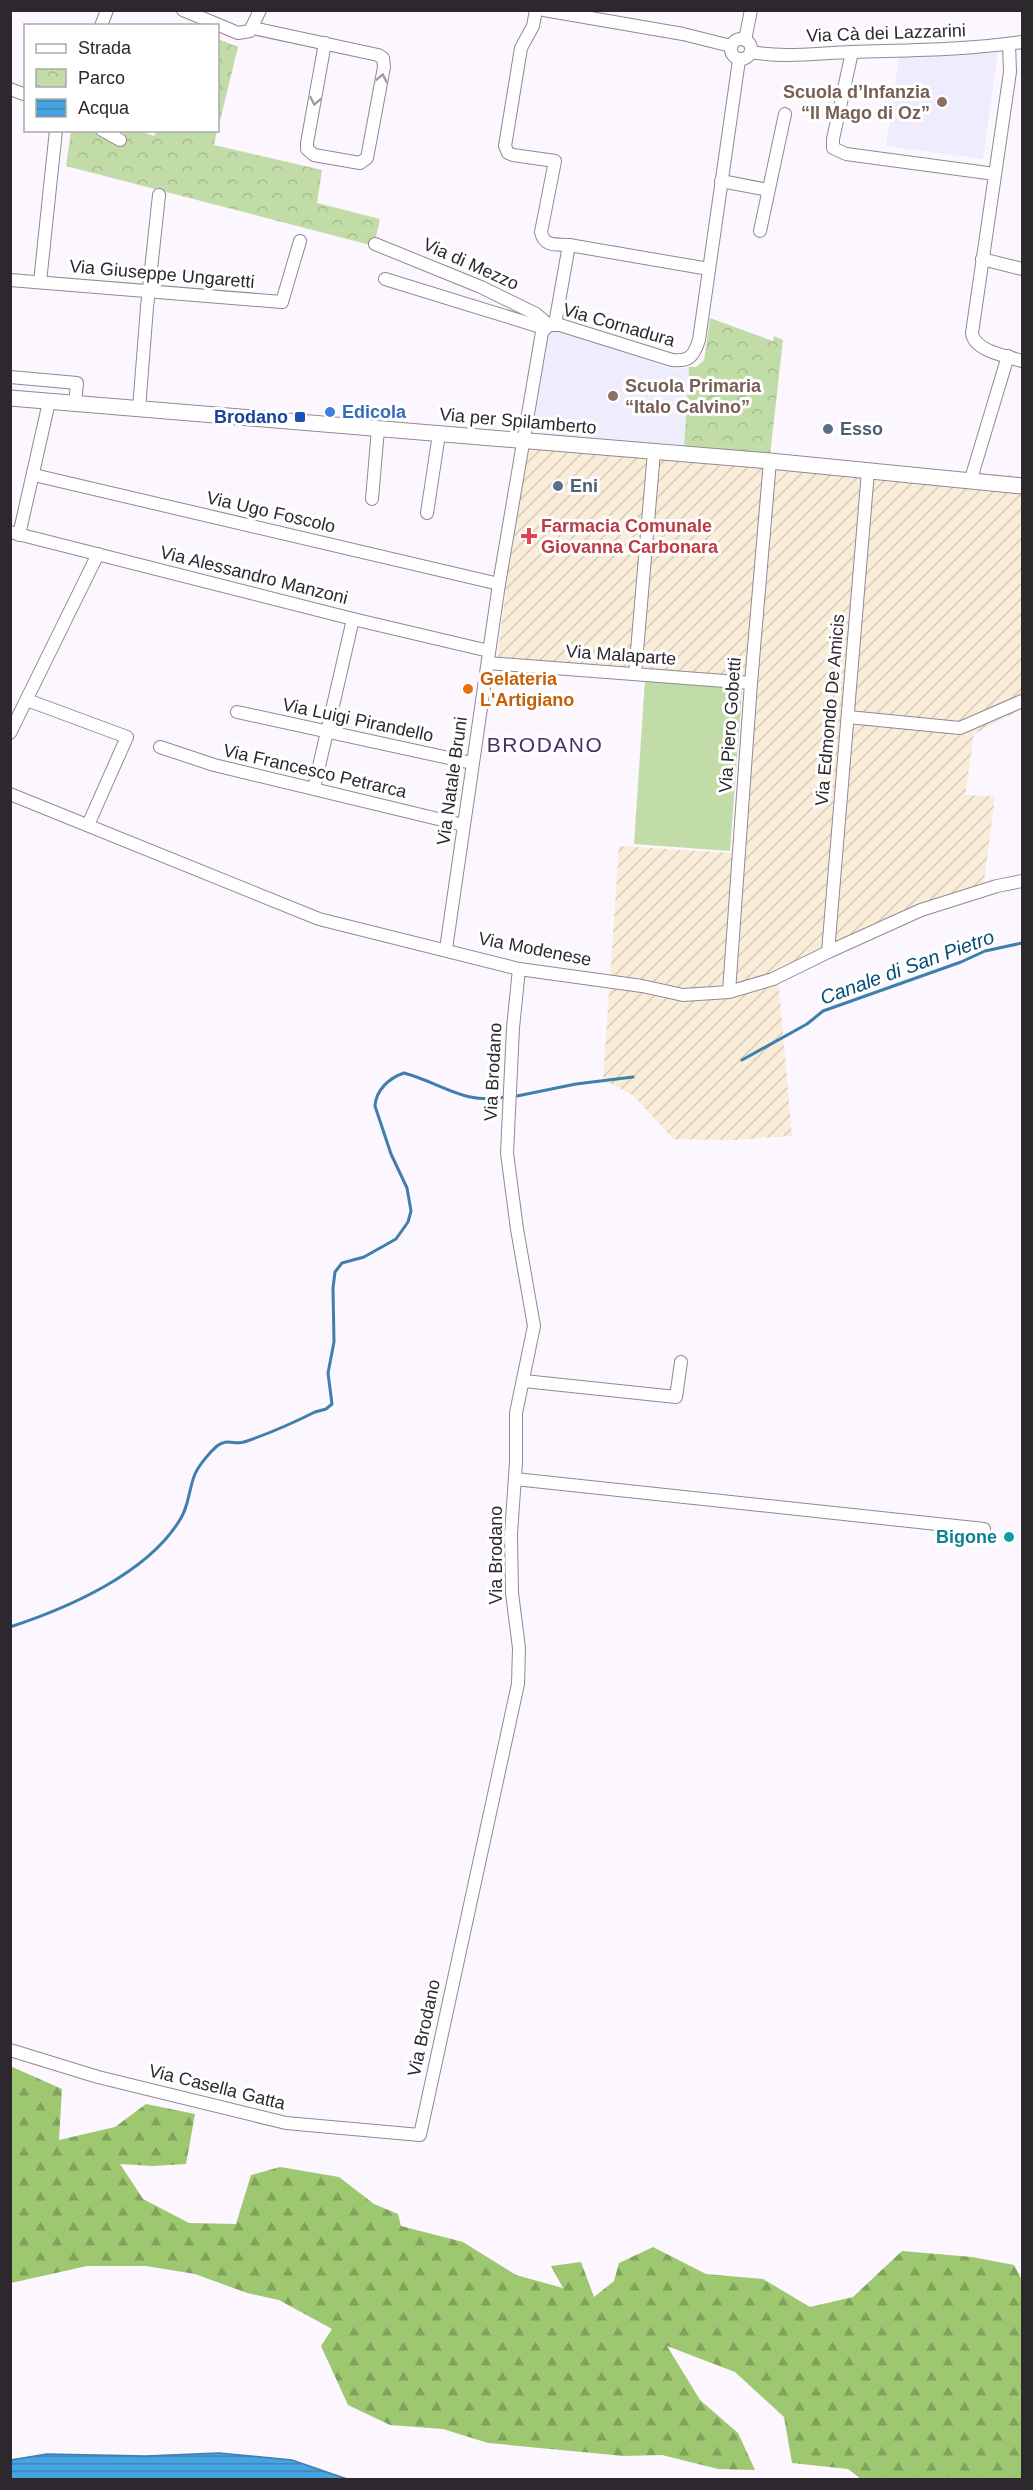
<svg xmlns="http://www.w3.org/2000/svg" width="1033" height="2490" viewBox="0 0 1033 2490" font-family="Arial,sans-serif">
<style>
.industrial{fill:url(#industrial-furrows)}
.education{fill:#efecfe}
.forest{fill:url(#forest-firs)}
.park{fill:url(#park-crowns)}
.garden{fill:#c1dca7}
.water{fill:url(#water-rules);stroke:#3e7fab;stroke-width:1.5}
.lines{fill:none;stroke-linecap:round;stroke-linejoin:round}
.stream{stroke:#3e7fab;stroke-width:3}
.minor-casing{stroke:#928895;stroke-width:14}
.major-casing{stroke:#928895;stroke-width:17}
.minor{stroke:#fff;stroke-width:12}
.major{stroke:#fff;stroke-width:15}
.oneway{stroke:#a09ea0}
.education-dot{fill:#8d6e63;stroke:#fff;stroke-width:2}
.shop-dot{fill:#3f7fe0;stroke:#fff;stroke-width:2}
.transit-dot{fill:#1a4fb4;stroke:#fff;stroke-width:2}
.service-dot{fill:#5c6f8a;stroke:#fff;stroke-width:2}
.health-dot{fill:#e0444e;stroke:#fff;stroke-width:2}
.food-dot{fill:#e8710a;stroke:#fff;stroke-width:2}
.culture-dot{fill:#0f9aa8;stroke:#fff;stroke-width:2}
.labels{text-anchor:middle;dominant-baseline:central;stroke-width:6;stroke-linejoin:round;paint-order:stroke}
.street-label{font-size:18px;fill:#2c282d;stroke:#fff}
.education-label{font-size:18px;font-weight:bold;fill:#785e54;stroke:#fff;text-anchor:end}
.shop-label{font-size:18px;font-weight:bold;fill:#366cbe;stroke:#fff;text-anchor:start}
.transit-label{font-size:18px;font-weight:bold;fill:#164399;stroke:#fff;text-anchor:end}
.service-label{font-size:18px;font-weight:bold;fill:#4e5e75;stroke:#fff;text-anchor:start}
.health-label{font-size:18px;font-weight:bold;fill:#be3a42;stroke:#fff;text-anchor:start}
.food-label{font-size:18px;font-weight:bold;fill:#c56008;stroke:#fff;text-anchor:start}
.culture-label{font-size:18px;font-weight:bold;fill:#0d838f;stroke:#fff;text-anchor:end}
.water-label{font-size:20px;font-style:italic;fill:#044f78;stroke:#fff}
.quarter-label{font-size:21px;letter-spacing:1.5px;fill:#4d2d66;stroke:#fff}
</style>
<defs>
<pattern id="industrial-furrows" width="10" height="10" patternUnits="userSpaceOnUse" patternTransform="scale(1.5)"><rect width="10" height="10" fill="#f9edd9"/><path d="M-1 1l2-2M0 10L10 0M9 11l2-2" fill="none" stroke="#d6cbbb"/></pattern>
<pattern id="forest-firs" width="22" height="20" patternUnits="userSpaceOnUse" patternTransform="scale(1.5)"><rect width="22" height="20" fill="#9ec86f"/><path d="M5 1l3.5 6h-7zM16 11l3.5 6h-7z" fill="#81a25c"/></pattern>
<pattern id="park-crowns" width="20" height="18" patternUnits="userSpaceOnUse" patternTransform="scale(1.5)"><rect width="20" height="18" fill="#c1dca7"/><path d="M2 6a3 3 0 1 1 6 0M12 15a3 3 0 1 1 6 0" fill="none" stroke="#a6bd90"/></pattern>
<pattern id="water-rules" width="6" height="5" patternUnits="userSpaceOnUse" patternTransform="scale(1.5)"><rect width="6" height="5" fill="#46a4e1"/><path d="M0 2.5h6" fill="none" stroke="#3b86b7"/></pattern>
</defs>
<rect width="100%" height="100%" fill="#fcf6ff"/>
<path class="industrial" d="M524 441 1022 476V709L974 734 965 795 995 796 983 889 778 977 792 1136 734 1140 673 1139 633 1095 603 1080 619 846 732 853 744 686 496 669Z"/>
<g class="education">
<path d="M998 51 983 159 886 146 899 58Z"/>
<path d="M556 329 672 369 689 367 684 449 540 436 534 423 548 334Z"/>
</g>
<path class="forest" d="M10 2066 62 2089 59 2140 115 2127 146 2104 195 2114 186 2164 153 2166 120 2164 143 2199 189 2223 236 2224 251 2175 280 2167 339 2177 374 2204 398 2214 401 2226 463 2242 516 2275 563 2288 551 2266 581 2262 594 2297 614 2281 619 2263 653 2247 706 2274 763 2279 810 2307 853 2297 902 2251 972 2257 1014 2265 1022 2280V2479H861L848 2469 792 2463 784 2417 735 2372 667 2346 700 2400 738 2433 755 2470 718 2469 662 2455 624 2456 488 2443 443 2429 390 2425 348 2405 321 2346 332 2329 279 2300 247 2293 195 2274 146 2266H87L11 2283Z"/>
<g class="park">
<path d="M218 39 238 47 218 129Z"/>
<path d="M71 131H91L119 144 125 131H141L154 136 157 131H217L214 145 322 170 317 203 380 219 374 246 66 166Z"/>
<path d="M710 318 773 341 774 336 783 340 770 455 684 449 689 367H696L704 360Z"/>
</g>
<path class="garden" d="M645 680 739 688 742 691 730 851 634 844Z"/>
<path class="water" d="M219 2453 292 2460 347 2479H11V2460L47 2454 146 2456Z"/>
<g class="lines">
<g class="stream">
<path d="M742 1060 807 1024 823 1011 961 962 985 951 1022 943"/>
<path d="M517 1096 576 1084 633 1077"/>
<path d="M10 1627C68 1608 149 1573 181 1518 189 1505 189 1488 195 1474 199 1465 210 1452 217 1446 226 1438 235 1445 244 1442 268 1434 293 1423 315 1412L326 1409 332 1404 328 1373 334 1342 333 1288 335 1272 342 1263 364 1257 396 1239 408 1222 411 1211 407 1188 391 1154 375 1106C376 1090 389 1078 404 1073 444 1084 463 1105 506 1097"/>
</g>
<defs>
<g id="minor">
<path d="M183 10 238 33 250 31 260 10"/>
<path d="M536 10 533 26 521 48 505 146 508 153 513 155 555 161 541 232C544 247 556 244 569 245L709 269"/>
<path d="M544 10 683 34 731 46"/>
<path d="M101 26 107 10"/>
<path d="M253 28 378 55 383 58 384 67 367 158 360 163 314 155 307 149V143L325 43"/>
<circle cx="741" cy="49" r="10"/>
<path d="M745 40 751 10"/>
<path d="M1009 44 1010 72 972 333C974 351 1007 356 1022 361"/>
<path d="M751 52C784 58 818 53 852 52 909 50 966 50 1022 42"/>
<path d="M852 52 833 139V148L846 154 995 174"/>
<path d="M10 89 26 95"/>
<path d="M102 130 120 140"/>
<path d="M721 181 768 190"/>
<path d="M760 231 785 114"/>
<path d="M375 244 481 287 536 314 549 325"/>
<path d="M982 259 1022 269"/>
<path d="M385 279 544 328"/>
<path d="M10 280 282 302 300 241"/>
<path d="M40 282 56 130"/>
<path d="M555 324 569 245"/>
<path d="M10 377 77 383 75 404"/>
<path d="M139 409 147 307 159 195"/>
<path d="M34 475 499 584"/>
<path d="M970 482 1008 356"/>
<path d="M372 499 378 429"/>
<path d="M427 513 439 434"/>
<path d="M10 532 353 619 489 651"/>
<path d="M19 535 49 402"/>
<path d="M488 663 751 683"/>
<path d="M635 674 654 452"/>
<path d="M27 700 127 737 88 825"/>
<path d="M237 712 472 763"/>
<path d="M848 717 960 728 1022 701"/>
<path d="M10 733 98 554"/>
<path d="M160 747 214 765 463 825"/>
<path d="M314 788 353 619"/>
<path d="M10 794 319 919 519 969 642 986 683 995 729 992 773 979 828 952 921 910 997 886 1022 881"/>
<path d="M446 949 499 584 542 332 549 325H560L672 360C689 362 694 356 699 340L739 60"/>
<path d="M828 952 868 471"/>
<path d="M729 992 751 683 770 461"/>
<path d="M524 1381 676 1397 681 1362"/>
<path d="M515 1479 984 1529"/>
<path d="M10 2050 98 2077 286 2123 420 2135 518 1684 519 1648 512 1593 511 1534 516 1462V1413L534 1326 517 1229 507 1153 513 1028 519 969"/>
</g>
<path id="major" d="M10 398 770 461 1022 486"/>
</defs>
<use href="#minor" class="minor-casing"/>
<use href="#major" class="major-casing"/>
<use href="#minor" class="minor"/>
<use href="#major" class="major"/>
</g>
<defs><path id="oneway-chevron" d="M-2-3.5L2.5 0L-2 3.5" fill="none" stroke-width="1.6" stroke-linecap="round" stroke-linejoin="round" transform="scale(1.5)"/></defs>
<g class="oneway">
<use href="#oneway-chevron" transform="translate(382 78) rotate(-79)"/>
<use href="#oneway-chevron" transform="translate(315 101) rotate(101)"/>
</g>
<g class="education-dot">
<circle cx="942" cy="102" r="6"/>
<circle cx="613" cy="396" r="6"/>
</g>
<circle class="shop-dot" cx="330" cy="412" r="6"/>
<rect class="transit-dot" x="294" y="411" width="12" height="12" rx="3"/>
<g class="service-dot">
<circle cx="828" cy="429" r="6"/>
<circle cx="558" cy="486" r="6"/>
</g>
<path class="health-dot" d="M526 527h6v6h6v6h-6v6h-6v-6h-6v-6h6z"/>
<circle class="food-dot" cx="468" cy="689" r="6"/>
<circle class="culture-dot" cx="1009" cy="1537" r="6"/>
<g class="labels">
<g class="street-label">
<text transform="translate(886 33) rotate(-2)">Via Cà dei Lazzarini</text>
<text transform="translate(471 264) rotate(24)">Via di Mezzo</text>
<text transform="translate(162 274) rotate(5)">Via Giuseppe Ungaretti</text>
<text transform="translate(619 325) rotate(16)">Via Cornadura</text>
<text transform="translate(518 421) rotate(5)">Via per Spilamberto</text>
<text transform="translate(271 512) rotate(13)">Via Ugo Foscolo</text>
<text transform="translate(254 575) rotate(14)">Via Alessandro Manzoni</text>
<text transform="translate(621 655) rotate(4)">Via Malaparte</text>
<text transform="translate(830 710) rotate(-85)">Via Edmondo De Amicis</text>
<text transform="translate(358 720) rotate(12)">Via Luigi Pirandello</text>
<text transform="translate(730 725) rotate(-86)">Via Piero Gobetti</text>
<text transform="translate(315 771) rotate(13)">Via Francesco Petrarca</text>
<text transform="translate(452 781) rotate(-82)">Via Natale Bruni</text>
<text transform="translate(535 949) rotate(11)">Via Modenese</text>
<text transform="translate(493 1072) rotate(-87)">Via Brodano</text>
<text transform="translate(496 1555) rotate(-90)">Via Brodano</text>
<text transform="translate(424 2028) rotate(-78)">Via Brodano</text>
<text transform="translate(217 2087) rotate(14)">Via Casella Gatta</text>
</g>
<g class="education-label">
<text x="930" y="92">Scuola d’Infanzia<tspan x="930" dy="21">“Il Mago di Oz”</tspan></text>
<text x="625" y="386" text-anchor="start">Scuola Primaria<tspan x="625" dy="21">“Italo Calvino”</tspan></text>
</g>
<g class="shop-label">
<text x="342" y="412">Edicola</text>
</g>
<g class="transit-label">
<text x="288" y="417">Brodano</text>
</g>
<g class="service-label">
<text x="840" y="429">Esso</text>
<text x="570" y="486">Eni</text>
</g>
<g class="health-label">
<text x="541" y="526">Farmacia Comunale<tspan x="541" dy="21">Giovanna Carbonara</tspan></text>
</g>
<g class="food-label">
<text x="480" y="679">Gelateria<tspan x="480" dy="21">L'Artigiano</tspan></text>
</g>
<g class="culture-label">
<text x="997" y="1537">Bigone</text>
</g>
<g class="water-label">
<text transform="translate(907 967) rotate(-20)">Canale di San Pietro</text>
</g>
<g class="quarter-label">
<text x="545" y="744">BRODANO</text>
</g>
</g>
<rect width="1033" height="2490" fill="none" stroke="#2c282d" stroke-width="24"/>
<rect x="24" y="24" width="195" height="108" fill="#ffffff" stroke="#aba9ab" stroke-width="1.5"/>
<rect x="36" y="44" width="30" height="9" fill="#ffffff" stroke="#aba9ab" stroke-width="1.5"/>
<text x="78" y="54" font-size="18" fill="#2c282d">Strada</text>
<rect x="36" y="69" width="30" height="18" fill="url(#park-crowns)" stroke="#aba9ab" stroke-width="1.5"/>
<text x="78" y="84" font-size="18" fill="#2c282d">Parco</text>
<rect x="36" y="99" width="30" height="18" fill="url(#water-rules)" stroke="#aba9ab" stroke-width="1.5"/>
<text x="78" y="114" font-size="18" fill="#2c282d">Acqua</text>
</svg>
